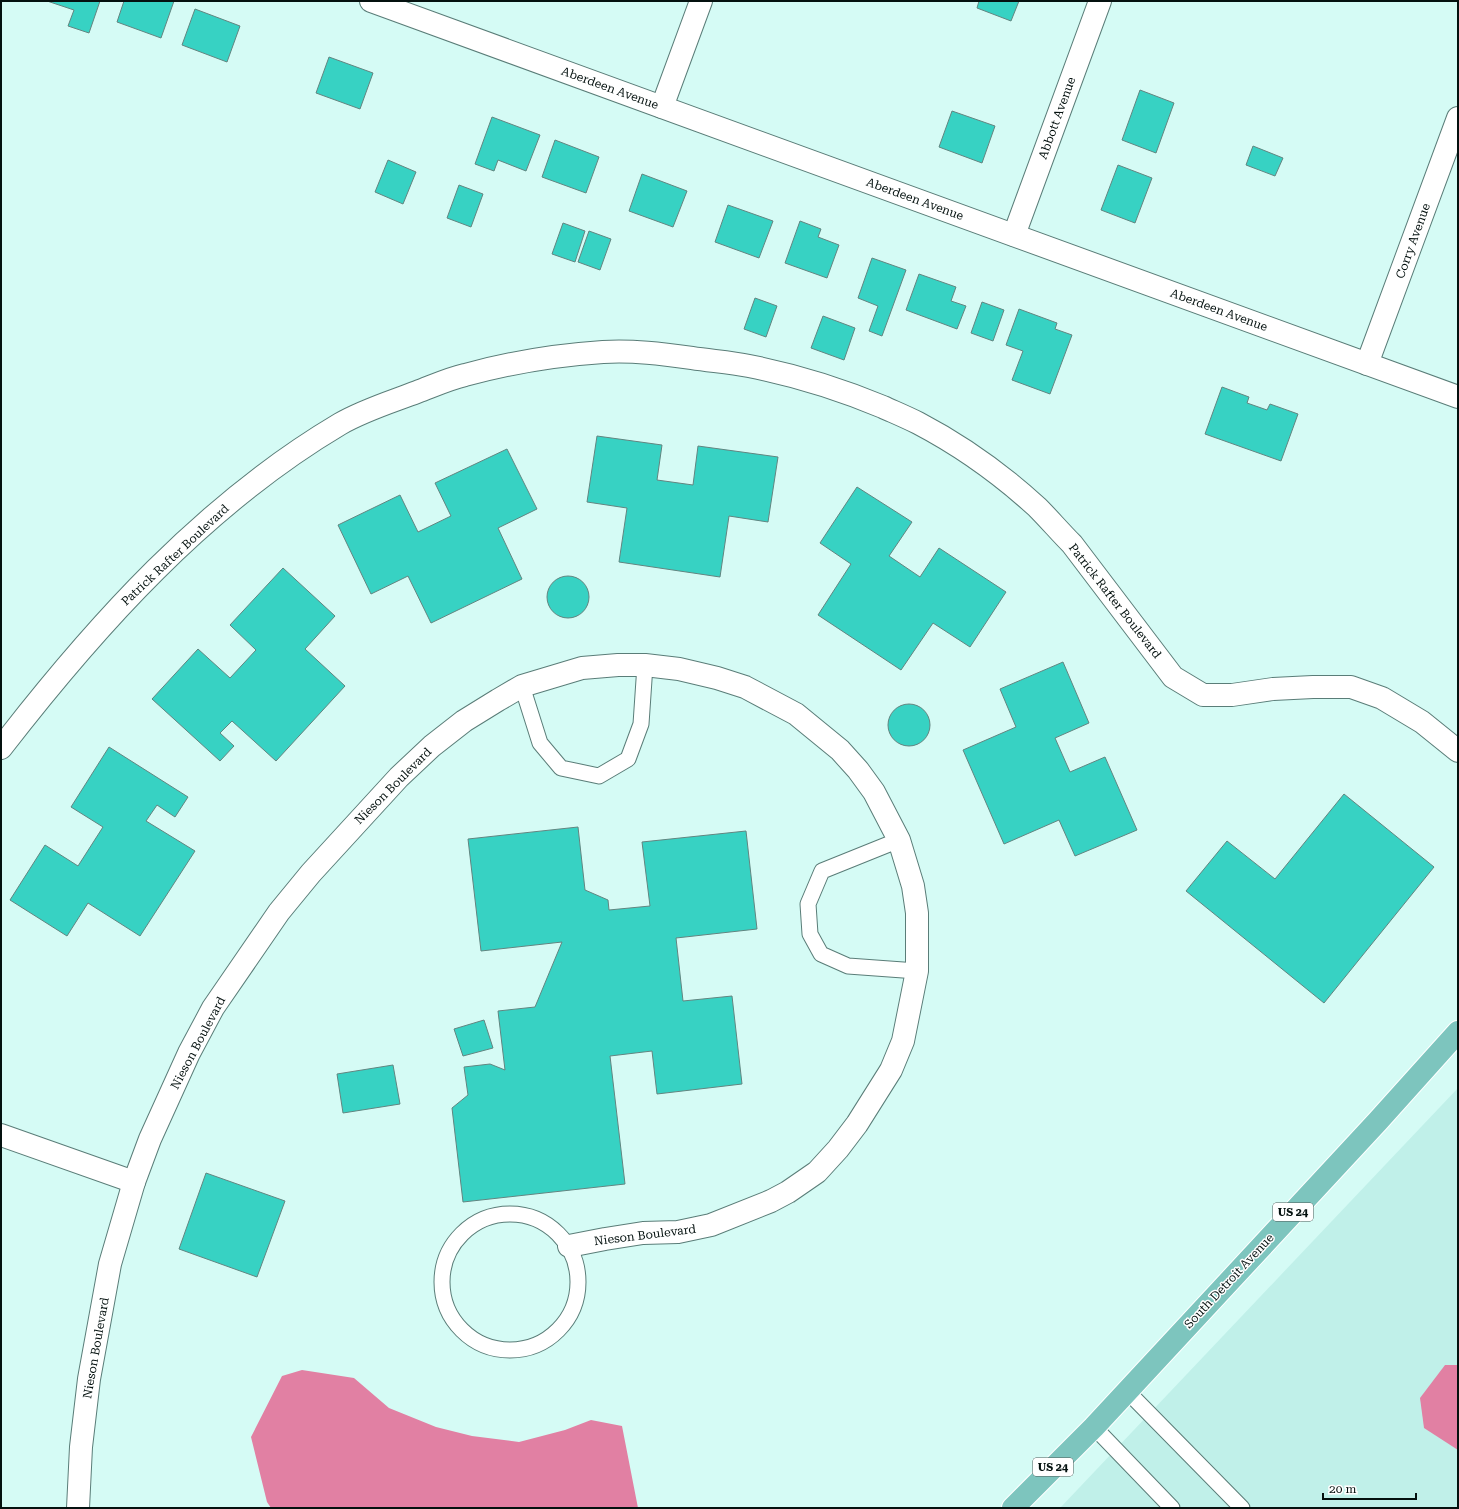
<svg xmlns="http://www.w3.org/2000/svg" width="1459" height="1509" viewBox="0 0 1459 1509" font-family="'Roboto Serif',serif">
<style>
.built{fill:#c0f0e9}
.water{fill:#e180a3}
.building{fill:#37d2c3;stroke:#628580}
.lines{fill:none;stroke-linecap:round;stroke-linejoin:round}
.lane-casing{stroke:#5a7d78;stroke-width:17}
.street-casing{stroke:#5a7d78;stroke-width:24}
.primary-casing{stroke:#fff;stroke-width:24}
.lane{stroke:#fff;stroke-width:15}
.street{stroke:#fff;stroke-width:22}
.primary{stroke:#7dc5be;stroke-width:22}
.labels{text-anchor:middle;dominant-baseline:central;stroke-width:3;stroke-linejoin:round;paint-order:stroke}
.shield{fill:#fff;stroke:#4f5857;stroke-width:1}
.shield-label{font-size:11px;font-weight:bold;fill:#04110f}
.street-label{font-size:12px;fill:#04110f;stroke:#fff}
</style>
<rect width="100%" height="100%" fill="#d5fbf5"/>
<path class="built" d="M1458 1088V1508H1060Z"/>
<g class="water">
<path d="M1445 1365H1458V1450L1424 1428 1420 1398Z"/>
<path d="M302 1370 354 1378 389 1408 436 1427 472 1436 519 1442 565 1430 591 1420 622 1426 638 1508H271L267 1502 251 1437 282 1376Z"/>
</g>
<g class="building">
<path d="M47 1H100L89 33 68 26 74 10Z"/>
<path d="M124 1H174L161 38 117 22Z"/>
<path d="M979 1H1019L1011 21 977 8Z"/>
<path d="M195 9 240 26 227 62 182 45Z"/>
<path d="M329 57 373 73 360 109 316 93Z"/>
<path d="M1140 90 1174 103 1156 153 1122 140Z"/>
<path d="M952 111 995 126 982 163 939 147Z"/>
<path d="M492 117 540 135 526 171 498 160 494 171 475 164Z"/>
<path d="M555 140 599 157 586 193 542 177Z"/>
<path d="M1253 146 1283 158 1275 176 1246 165Z"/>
<path d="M388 160 416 172 403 204 375 192Z"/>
<path d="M1118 165 1152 178 1135 223 1101 210Z"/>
<path d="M642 174 687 191 673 227 629 211Z"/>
<path d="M459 185 483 194 471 227 447 218Z"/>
<path d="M728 205 773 221 759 258 715 242Z"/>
<path d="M800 221 821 229 818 237 839 245 827 278 785 263Z"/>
<path d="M563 223 585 231 575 262 552 254Z"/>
<path d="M589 231 611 239 600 270 578 262Z"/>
<path d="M872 258 906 270 882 336 869 331 878 306 858 298Z"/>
<path d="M919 274 956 287 951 301 966 306 957 329 906 310Z"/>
<path d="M755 298 777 306 766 337 744 329Z"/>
<path d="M982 302 1004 310 993 341 971 333Z"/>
<path d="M1019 309 1057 323 1055 329 1072 335 1050 394 1012 380 1023 351 1006 345Z"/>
<path d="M823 316 855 328 844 360 811 348Z"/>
<path d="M1222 387 1249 397 1247 403 1267 410 1270 404 1298 414 1281 461 1205 434Z"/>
<path d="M597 436 662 445 657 480 693 485 698 446 778 457 768 522 729 516 720 577 619 562 627 508 587 502Z"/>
<path d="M507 449 537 509 498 528 522 579 431 623 408 576 371 594 338 525 400 495 418 532 451 516 435 483Z"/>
<path d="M857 487 912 522 889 556 920 577 939 548 1006 592 970 647 933 623 901 670 818 615 851 564 820 543Z"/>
<path d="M283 568 335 616 305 649 345 686 276 761 232 721 220 733 234 746 220 761 152 699 198 649 230 678 256 650 230 625Z"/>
<circle cx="568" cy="597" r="21"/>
<path d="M1063 662 1089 723 1055 738 1070 772 1105 757 1137 830 1075 856 1059 820 1004 844 963 750 1016 727 1000 689Z"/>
<circle cx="909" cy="725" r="21"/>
<path d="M109 747 188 797 175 817 157 805 146 821 195 851 140 936 88 903 67 936 10 900 45 845 78 866 103 827 71 807Z"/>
<path d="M1344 794 1434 867 1324 1003 1186 891 1227 841 1275 879Z"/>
<path d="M578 827 585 890 608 900 609 910 650 906 642 842 746 831 757 929 676 938 683 1001 732 996 742 1084 657 1094 652 1051 610 1056 625 1184 463 1202 452 1108 468 1095 464 1067 490 1064 505 1070 498 1011 535 1007 562 942 481 951 468 839Z"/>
<path d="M484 1020 493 1048 463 1056 454 1029Z"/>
<path d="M393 1065 400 1104 343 1113 337 1074Z"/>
<path d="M206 1173 285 1201 257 1277 179 1249Z"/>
</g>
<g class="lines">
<defs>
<g id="lane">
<path d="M522 686 540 743 561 768 599 776 628 759 641 724 645 665"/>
<path d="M899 840 822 871 808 904 810 934 821 954 848 966 917 971"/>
<circle cx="510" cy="1282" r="68"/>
<path d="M1127 1391 1242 1508"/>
<path d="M1094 1427 1172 1508"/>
</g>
<g id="street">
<path d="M371 1 1458 397"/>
<path d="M662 107 701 1"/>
<path d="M1014 235 1100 1"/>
<path d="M1367 364 1458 118"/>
<path d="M1 748C96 625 205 504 340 424 364 410 391 402 417 392 433 386 448 379 465 375 509 363 557 355 603 352 632 350 663 354 692 358 711 361 730 362 749 366 795 375 840 389 883 407 894 412 906 417 918 423 960 445 1002 475 1037 507 1049 519 1060 532 1072 544L1173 677 1203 695H1232L1273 689 1313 687H1351L1382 698 1422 722 1458 751"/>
<path d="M1 1135 134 1182"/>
<path d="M78 1508 81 1447 89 1379 110 1264 134 1182 150 1139 189 1053 213 1008 279 912 311 873 399 777 432 746 464 721 498 700 522 686 582 668 618 665H645L679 669 717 678 745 687 796 714 840 750 858 770 874 792 899 840 913 886 917 913V971L903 1041 891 1070 857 1124 838 1149 817 1172 788 1192 771 1201 711 1225 678 1232 643 1233 605 1239 569 1246"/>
</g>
<path id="primary" d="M1013 1508 1094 1427 1378 1121 1458 1032"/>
</defs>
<use href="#lane" class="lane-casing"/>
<use href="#street" class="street-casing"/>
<use href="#primary" class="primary-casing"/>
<use href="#lane" class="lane"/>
<use href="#street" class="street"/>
<use href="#primary" class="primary"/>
</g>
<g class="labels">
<g class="shield">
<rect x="1273" y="1203" width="40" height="18" rx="3"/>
<rect x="1033" y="1458" width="40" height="18" rx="3"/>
</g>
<g class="shield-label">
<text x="1293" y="1212">US 24</text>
<text x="1053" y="1467">US 24</text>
</g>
<g class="street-label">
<text transform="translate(610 88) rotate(20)">Aberdeen Avenue</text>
<text transform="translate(1057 118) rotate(-70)">Abbott Avenue</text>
<text transform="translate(915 199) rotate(20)">Aberdeen Avenue</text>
<text transform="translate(1413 241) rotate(-70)">Corry Avenue</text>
<text transform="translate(1219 310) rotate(20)">Aberdeen Avenue</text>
<text transform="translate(175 555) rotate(-43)">Patrick Rafter Boulevard</text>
<text transform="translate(1115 601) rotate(52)">Patrick Rafter Boulevard</text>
<text transform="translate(393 786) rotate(-45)">Nieson Boulevard</text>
<text transform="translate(198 1043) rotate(-62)">Nieson Boulevard</text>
<text transform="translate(645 1235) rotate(-7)">Nieson Boulevard</text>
<text transform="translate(1229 1281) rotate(-47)">South Detroit Avenue</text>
<text transform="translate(96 1348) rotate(-80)">Nieson Boulevard</text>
</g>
</g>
<rect width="1459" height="1509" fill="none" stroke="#04110f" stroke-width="4"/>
<path d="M1323 1493v6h93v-6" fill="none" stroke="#04110f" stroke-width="2"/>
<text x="1329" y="1493" font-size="12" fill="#04110f" stroke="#ffffff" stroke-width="3" paint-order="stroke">20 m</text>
</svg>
